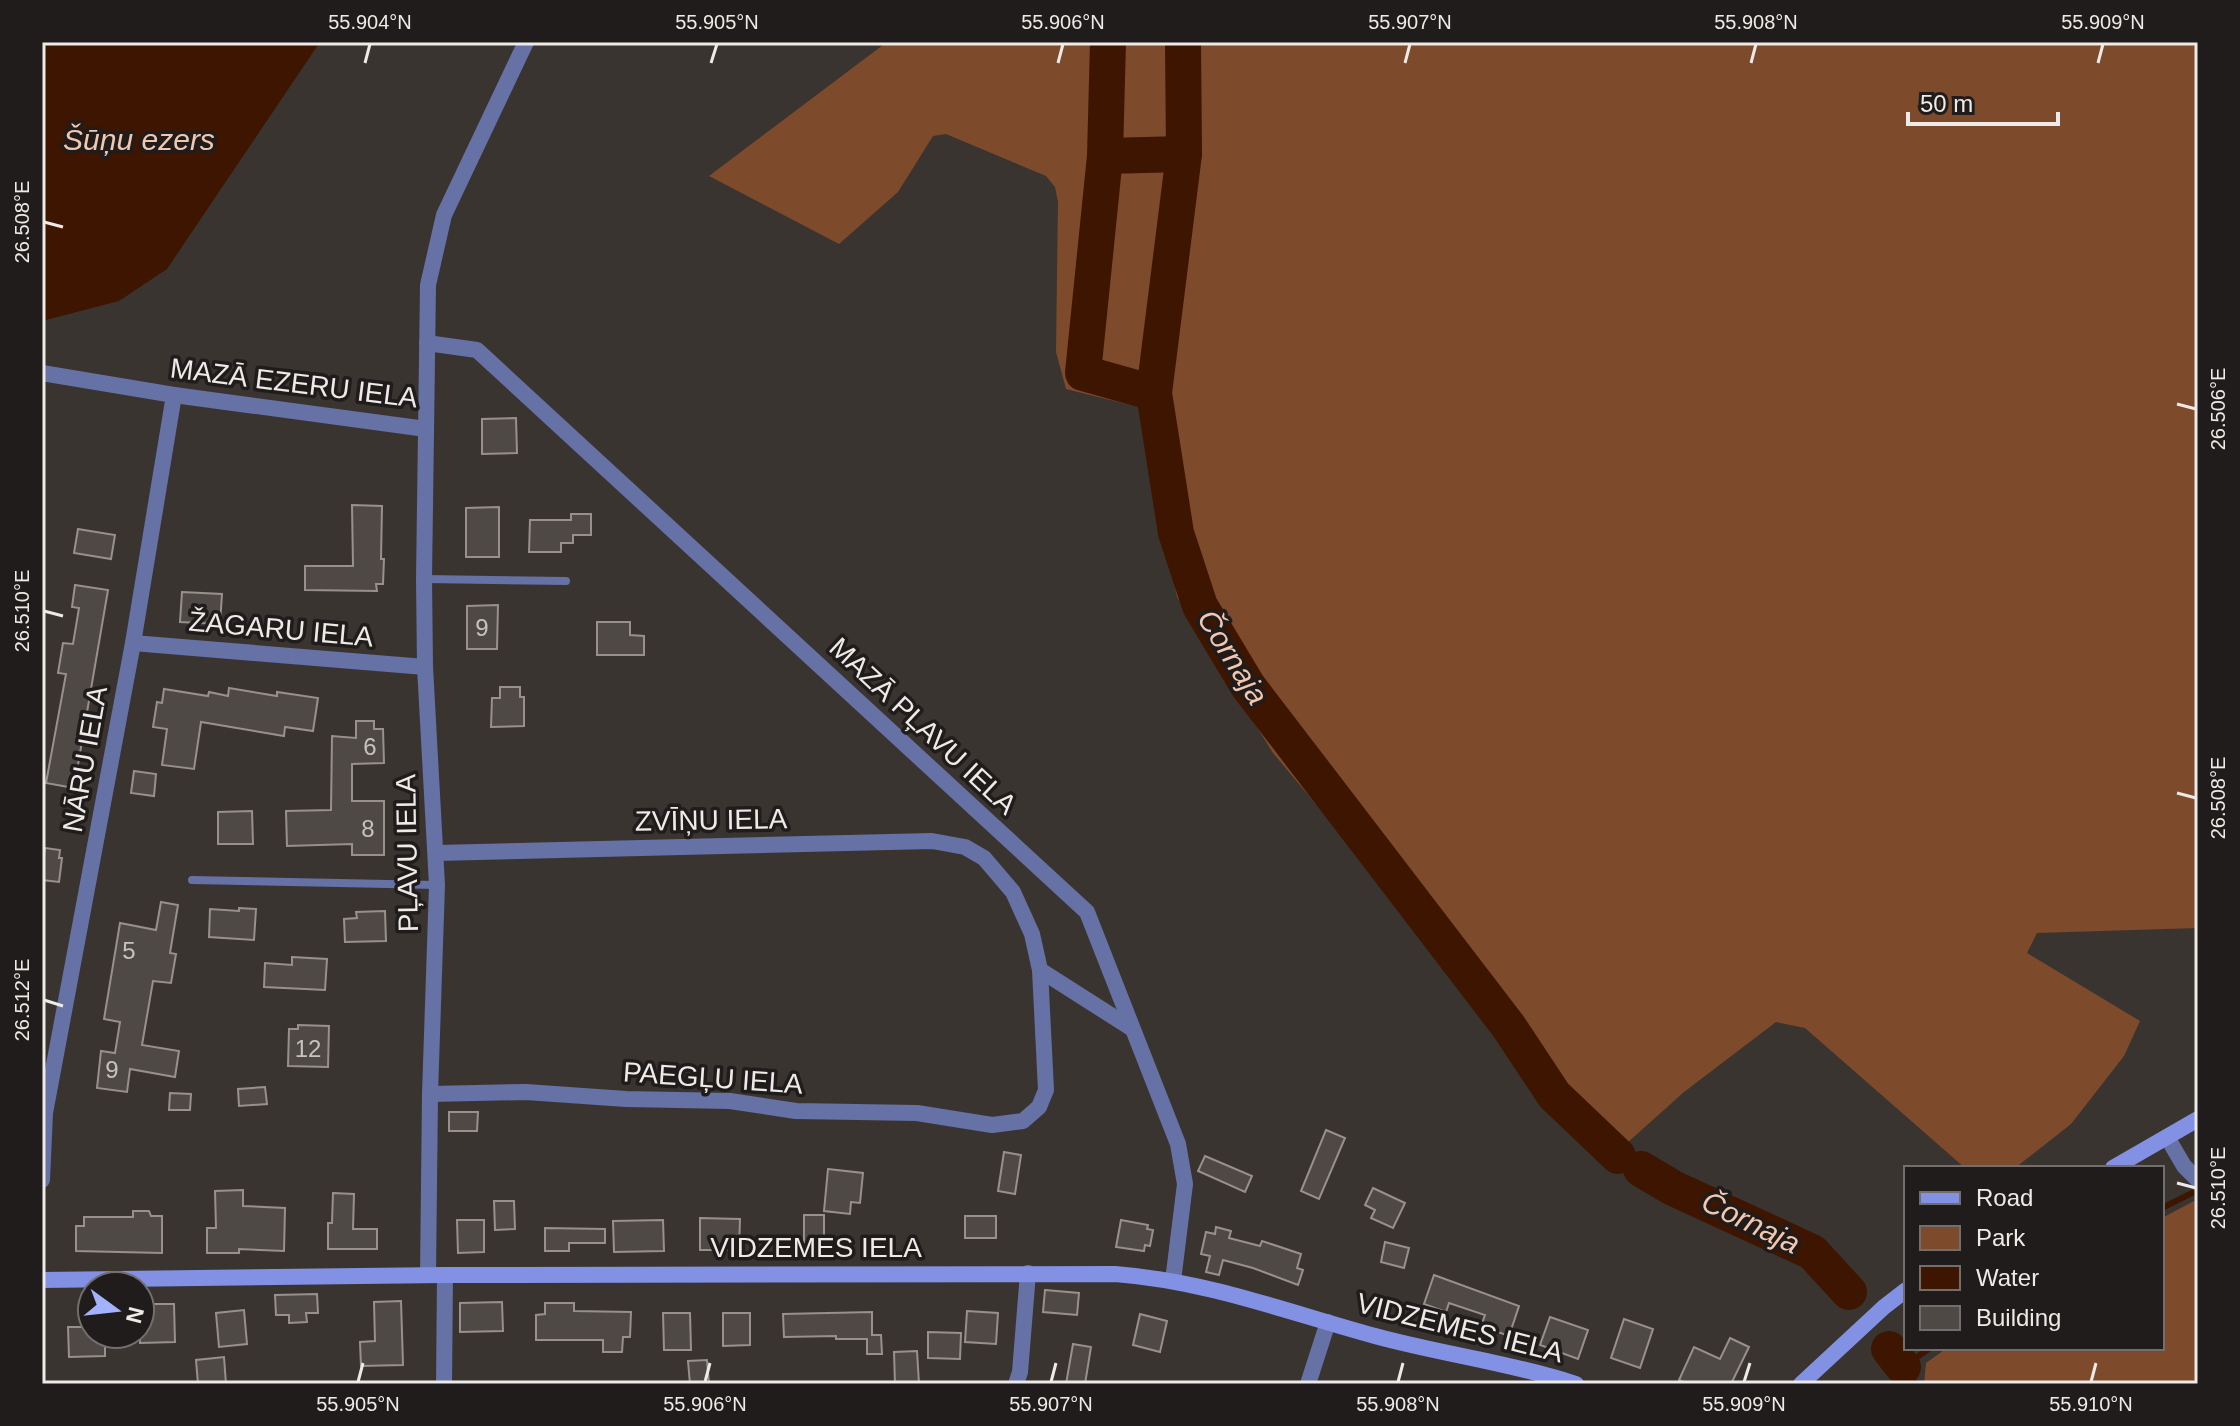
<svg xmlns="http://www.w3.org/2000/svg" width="2240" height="1426" viewBox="0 0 2240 1426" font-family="Helvetica,sans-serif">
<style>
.green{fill:#7d4a2c}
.water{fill:#3e1600}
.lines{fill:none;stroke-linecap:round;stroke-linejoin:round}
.stream{stroke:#3e1600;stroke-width:6}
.river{stroke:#3e1600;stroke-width:36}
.building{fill:#4f4946;stroke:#97908c;stroke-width:2}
.lane{stroke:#6671a5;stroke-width:8}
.street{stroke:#6671a5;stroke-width:16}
.secondary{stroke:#8291e3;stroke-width:16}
.ticks{fill:none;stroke:#edeae7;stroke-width:3}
.labels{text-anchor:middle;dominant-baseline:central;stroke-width:7;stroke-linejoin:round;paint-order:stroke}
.number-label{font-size:24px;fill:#c6c2bf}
.street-label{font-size:28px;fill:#edeae7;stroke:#1f1c1b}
.water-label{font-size:30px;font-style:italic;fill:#f3c7af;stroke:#1f1c1b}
.neatline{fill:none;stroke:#edeae7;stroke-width:3}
.ticks-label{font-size:20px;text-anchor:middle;fill:#edeae7}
</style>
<rect width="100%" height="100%" fill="#3a3431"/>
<g class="green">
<path d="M887 42H2198V928L2037 933 2027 953 2140 1021 2124 1056 2071 1124 2015 1168H1965L1805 1028 1776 1022 1684 1092 1607 1161 1547 1110 1415 922 1273 753 1177 597 1139 407 1066 389 1056 352 1058 202 1055 187 1046 176 946 134 933 136 898 192 839 244 709 176Z"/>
<path d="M2194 1201 2198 1207V1384H1924L1926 1363 1947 1348H2162V1218Z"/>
</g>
<path class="water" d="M42 42H320L167 269 119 301 42 321Z"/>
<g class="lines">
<g class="stream">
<path d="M2162 1208 2192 1193"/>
<path d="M1916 1384 1903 1367 1930 1348"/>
</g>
<g class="river">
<path d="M1108 42 1105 156 1083 373 1154 393"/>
<path d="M1183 42 1184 154 1154 393 1176 533 1200 606 1248 686 1509 1027 1554 1095 1618 1156"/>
<path d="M1105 156 1184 154"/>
<path d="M1641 1169 1673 1188 1812 1252 1849 1292"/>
<path d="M1889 1349 1903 1367"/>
</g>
</g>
<g class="building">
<path d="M516 418 517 453 482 454V419Z"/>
<path d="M352 505 382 506 381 559H384L383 584H376L377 591 305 590V566H353Z"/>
<path d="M499 507V557H466V508Z"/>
<path d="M571 514H591V535H573V543H561V552H529L530 520H571Z"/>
<path d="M78 529 115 535 111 559 74 553Z"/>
<path d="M75 585 108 590 74 788 46 783 66 674 58 673 63 643 73 644 79 608 72 607Z"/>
<path d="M182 592 222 594 220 624 180 622Z"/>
<path d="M498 605 497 649H467V606Z"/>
<path d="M597 622H630V635L644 636V655H597Z"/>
<path d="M500 687H520V697H524V726L491 727 492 698H500Z"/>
<path d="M229 688 277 696V692L318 698 313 731 285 727 284 736 201 722 194 769 162 765 167 729 153 727 157 702 162 703 164 689 208 696 209 692 228 696Z"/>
<path d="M356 721H374V729H383L384 763 352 764V801H384V855H352V844L287 846 286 811 331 810 332 736 356 738Z"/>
<path d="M134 771 156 774 154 796 131 793Z"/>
<path d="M252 811 253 844H218V812Z"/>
<path d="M45 848 60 850 59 858H62L59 882 42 880V856H44Z"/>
<path d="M161 902 178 905 170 953 176 954 171 983 153 981 142 1045 179 1051 175 1077 130 1069 127 1092 97 1088 101 1051 115 1053 120 1022 104 1019 120 923 156 930Z"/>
<path d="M239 908 256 909 254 940 209 937 210 909 239 911Z"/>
<path d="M385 911 386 941 345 942 344 919 357 918 356 912Z"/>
<path d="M292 957 327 959 325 990 264 987 265 963 292 965Z"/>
<path d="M298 1025 329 1026 328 1067 288 1066 289 1029H298Z"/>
<path d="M265 1087 267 1104 239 1106 238 1089Z"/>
<path d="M170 1093 191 1094 190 1110H169Z"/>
<path d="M449 1112H478L477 1131H449Z"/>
<path d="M1326 1130 1345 1138 1319 1199 1301 1191Z"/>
<path d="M1004 1152 1021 1155 1015 1194 998 1191Z"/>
<path d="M1205 1156 1252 1176 1245 1192 1198 1171Z"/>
<path d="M828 1169 863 1173 860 1203 851 1202 850 1214 824 1211Z"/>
<path d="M1373 1188 1405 1203 1393 1228 1371 1218 1375 1210 1365 1205Z"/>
<path d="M243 1190V1206L285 1208 284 1251 239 1249V1253H207V1228H216L215 1191Z"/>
<path d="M333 1193 354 1194 353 1229H377V1249H328V1223H332Z"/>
<path d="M494 1201H514L515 1229 495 1230Z"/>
<path d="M133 1211H149L151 1216H162V1253L76 1251V1226H84V1217H133Z"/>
<rect x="804" y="1215" width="20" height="35"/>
<rect x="965" y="1216" width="31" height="22"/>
<path d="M700 1218 740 1219 739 1250H700Z"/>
<path d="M457 1220H484V1252L458 1253Z"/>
<path d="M663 1220 664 1251 614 1252 613 1221Z"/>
<path d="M1121 1220 1148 1225 1147 1229 1153 1230 1150 1246 1145 1245 1144 1251 1116 1247Z"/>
<path d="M1216 1227 1231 1231 1229 1238 1260 1246 1262 1241 1301 1254 1297 1268 1303 1270 1298 1285 1253 1268 1223 1260 1219 1275 1206 1272 1210 1256 1201 1254 1206 1232 1215 1234Z"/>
<path d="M545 1228 605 1229V1243H569V1251H545Z"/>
<path d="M1385 1242 1409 1248 1404 1268 1381 1262Z"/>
<path d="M1434 1275 1519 1306 1509 1336 1481 1326 1485 1315 1449 1303 1446 1312 1424 1304Z"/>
<path d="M1045 1290 1079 1293 1077 1315 1043 1312Z"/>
<path d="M317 1294 318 1313H306L307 1322 289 1323V1315H276L275 1295Z"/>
<path d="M401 1301 403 1365 361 1366 360 1342 375 1341 374 1302Z"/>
<path d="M502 1302 503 1331 460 1332V1303Z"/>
<path d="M545 1303H574V1311L631 1312 630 1337H623L622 1352H603V1340H536V1315L545 1314Z"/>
<path d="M140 1304H174L175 1342 140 1343Z"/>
<path d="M244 1310 247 1344 219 1347 216 1313Z"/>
<path d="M967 1311 998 1313 996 1344 965 1342Z"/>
<path d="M872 1312V1335H881L882 1354H867V1339H836V1336L784 1337 783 1314Z"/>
<path d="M663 1313H690L691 1350H664Z"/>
<path d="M723 1313H750V1345L723 1346Z"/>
<path d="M1140 1314 1167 1321 1160 1352 1133 1345Z"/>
<path d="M1550 1317 1588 1330 1578 1359 1540 1345Z"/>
<path d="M1624 1319 1653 1329 1640 1368 1611 1358Z"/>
<path d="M68 1327H92V1334H105V1356L69 1357Z"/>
<path d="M928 1332 961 1333 960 1359 928 1358Z"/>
<path d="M1730 1338 1749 1347 1731 1384H1688L1679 1380 1694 1347 1720 1359Z"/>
<path d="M1073 1344 1091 1347 1085 1384H1066Z"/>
<path d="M917 1351 919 1384H895L894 1352Z"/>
<path d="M224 1357 226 1384H198L196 1360Z"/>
<path d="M707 1360 709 1384H690L688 1361Z"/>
</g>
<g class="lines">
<g class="lane">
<path d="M424 579 566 581"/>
<path d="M192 880 436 885"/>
</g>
<g class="street">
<path d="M427 343 477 350 1087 912 1178 1144 1185 1184 1173 1281"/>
<path d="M42 373 174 395 426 429"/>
<path d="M133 643 425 667"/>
<path d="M436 853 932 841 965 847 984 858 1013 892 1032 934 1040 970 1131 1028"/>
<path d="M430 1094 526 1092 626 1099 730 1101 796 1111 917 1113 992 1125 1023 1121 1039 1107 1046 1090 1040 970"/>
<path d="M2167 1137 2184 1166 2198 1180"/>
<path d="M42 1180 45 1113 133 643 174 395"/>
<path d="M428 1275 430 1094 437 885 425 667 424 579 428 285 444 215 526 42"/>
<path d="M444 1384 445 1275"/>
<path d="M1016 1384 1020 1372 1028 1273"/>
<path d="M1308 1384 1328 1322"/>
</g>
<g class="secondary">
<path d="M2113 1168 2198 1119"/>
<path d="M42 1280 445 1275 1115 1274C1207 1281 1287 1312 1375 1336 1441 1354 1511 1363 1576 1384"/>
<path d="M1801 1384 1884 1307 1906 1290"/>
</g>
</g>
<path class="ticks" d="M365 63 370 44M711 63 717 44M1058 63 1063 44M1405 63 1410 44M1751 63 1756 44M2098 63 2103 44M44 222 63 227M2177 404 2196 409M44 611 63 616M2177 793 2196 798M44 1000 63 1006M2177 1183 2196 1188M358 1382 363 1363M705 1382 710 1363M1051 1382 1056 1363M1398 1382 1403 1363M1744 1382 1750 1363M2091 1382 2096 1363"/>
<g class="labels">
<g class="number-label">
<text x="482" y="627">9</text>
<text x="370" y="746">6</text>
<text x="368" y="828">8</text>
<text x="129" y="950">5</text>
<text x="308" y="1048">12</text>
<text x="112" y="1069">9</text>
</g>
<g class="street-label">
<text transform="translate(294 383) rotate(7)">MAZĀ EZERU IELA</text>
<text transform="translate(281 629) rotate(5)">ŽAGARU IELA</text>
<text transform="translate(923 726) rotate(43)">MAZĀ PĻAVU IELA</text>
<text transform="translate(85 759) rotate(-80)">NĀRU IELA</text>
<text transform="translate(711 820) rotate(-1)">ZVĪŅU IELA</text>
<text transform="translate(407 853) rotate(-91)">PĻAVU IELA</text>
<text transform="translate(713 1078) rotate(4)">PAEGĻU IELA</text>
<text x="816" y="1247">VIDZEMES IELA</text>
<text transform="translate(1460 1328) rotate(14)">VIDZEMES IELA</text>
</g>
<g class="water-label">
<text x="139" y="139">Šūņu ezers</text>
<text transform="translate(1233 657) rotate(58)">Čornaja</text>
<text transform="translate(1751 1222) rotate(26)">Čornaja</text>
</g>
</g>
<rect width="2240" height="1426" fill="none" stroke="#1f1c1b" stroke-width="88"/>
<rect x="1904" y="1166" width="260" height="184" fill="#1f1c1b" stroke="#716e6d" stroke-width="2"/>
<rect x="1920" y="1192" width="40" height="12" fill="#8291e3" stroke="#716e6d" stroke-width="2"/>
<text x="1976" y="1206" font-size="24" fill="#edeae7">Road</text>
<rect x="1920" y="1226" width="40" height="24" fill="#7d4a2c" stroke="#716e6d" stroke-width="2"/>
<text x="1976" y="1246" font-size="24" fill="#edeae7">Park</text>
<rect x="1920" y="1266" width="40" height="24" fill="#3e1600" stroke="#716e6d" stroke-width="2"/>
<text x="1976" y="1286" font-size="24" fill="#edeae7">Water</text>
<rect x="1920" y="1306" width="40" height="24" fill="#4f4946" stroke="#716e6d" stroke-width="2"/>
<text x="1976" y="1326" font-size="24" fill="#edeae7">Building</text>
<g transform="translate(116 1310) rotate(105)"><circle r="38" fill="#1f1c1b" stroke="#716e6d" stroke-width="2"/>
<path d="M0-6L14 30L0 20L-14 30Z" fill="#a3b2fd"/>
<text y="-12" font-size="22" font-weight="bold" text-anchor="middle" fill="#edeae7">N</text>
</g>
<path d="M1908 112v12h150v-12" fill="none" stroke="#edeae7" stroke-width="4"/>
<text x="1920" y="112" font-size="24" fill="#edeae7" stroke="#1f1c1b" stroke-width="6" paint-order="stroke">50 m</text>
<rect x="44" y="44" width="2152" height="1338" class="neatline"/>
<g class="ticks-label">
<text x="370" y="29">55.904°N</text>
<text x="717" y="29">55.905°N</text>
<text x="1063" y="29">55.906°N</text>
<text x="1410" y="29">55.907°N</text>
<text x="1756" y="29">55.908°N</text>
<text x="2103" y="29">55.909°N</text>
<text transform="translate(22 222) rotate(-90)" y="7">26.508°E</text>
<text transform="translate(2218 409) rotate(-90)" y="7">26.506°E</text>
<text transform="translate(22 611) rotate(-90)" y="7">26.510°E</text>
<text transform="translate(2218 798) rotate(-90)" y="7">26.508°E</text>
<text transform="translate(22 1000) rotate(-90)" y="7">26.512°E</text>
<text transform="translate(2218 1188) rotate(-90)" y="7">26.510°E</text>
<text x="358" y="1411">55.905°N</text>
<text x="705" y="1411">55.906°N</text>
<text x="1051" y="1411">55.907°N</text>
<text x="1398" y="1411">55.908°N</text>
<text x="1744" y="1411">55.909°N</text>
<text x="2091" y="1411">55.910°N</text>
</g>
</svg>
